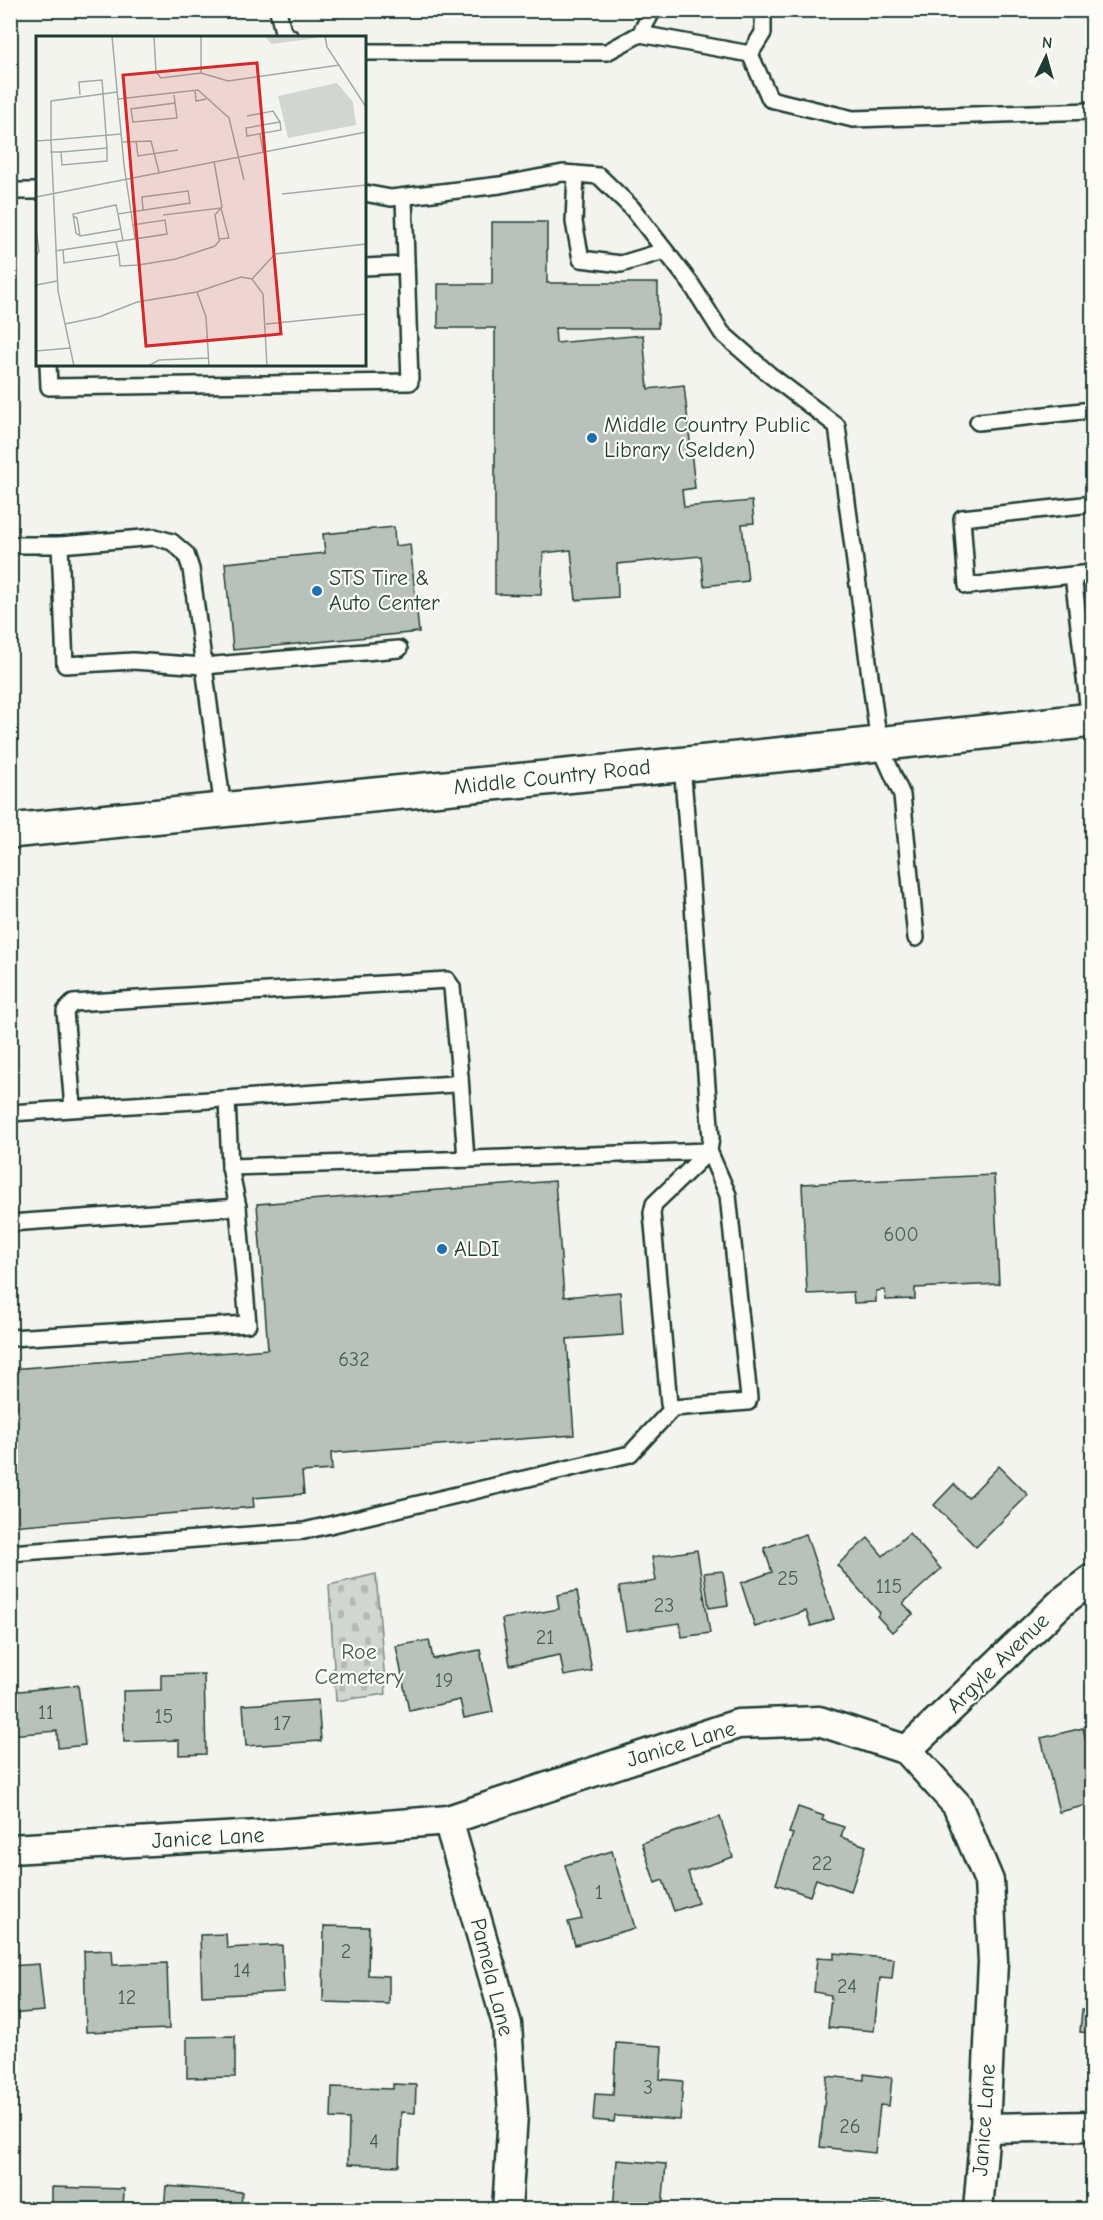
<svg xmlns="http://www.w3.org/2000/svg" width="1103" height="2220" viewBox="0 0 1103 2220" font-family="'Comic Neue',sans-serif">
<style>
.cemetery{fill:url(#cemetery-stones);stroke:#788a82;stroke-width:1.5}
.building{fill:#b9c1bb;stroke:#1f3d34;stroke-width:1.5}
.lines{fill:none;stroke-linecap:round;stroke-linejoin:round}
.lane-casing{stroke:#1f3d34;stroke-width:20}
.street-casing{stroke:#1f3d34;stroke-width:33}
.primary-casing{stroke:#1f3d34;stroke-width:38}
.lane{stroke:#fdfcf7;stroke-width:15}
.street{stroke:#fdfcf7;stroke-width:28}
.primary{stroke:#fdfcf7;stroke-width:33}
.poi-dot{fill:#1f6fb2;stroke:#fdfcf7;stroke-width:2}
.labels{text-anchor:middle;dominant-baseline:central;stroke-width:4.5;stroke-linejoin:round;paint-order:stroke}
.number-label{font-size:20px;fill:#465e56}
.poi-label{font-size:22px;fill:#1f3d34;stroke:#fdfcf7;text-anchor:start}
.street-label{font-size:22px;fill:#1f3d34;stroke:#fdfcf7}
.park-label{font-size:22px;fill:#435c53;stroke:#fdfcf7}
.inset-road{fill:none;stroke:#9faba4;stroke-width:1.5}
.view{fill:#d62828;fill-opacity:0.15;stroke:#d62828;stroke-width:3}
.inset-edge{fill:none;stroke:#1f3d34;stroke-width:3}
</style>
<defs>
<pattern id="cemetery-stones" width="16" height="16" patternUnits="userSpaceOnUse" patternTransform="scale(1.5)"><rect width="16" height="16" fill="#d1d6d1"/><path d="M2 7V4a2 2 0 0 1 4 0v3zM10 15v-3a2 2 0 0 1 4 0v3z" fill="#b3b9b4"/></pattern>
</defs>
<rect width="100%" height="100%" fill="#f4f4ef"/>
<filter id="ink" filterUnits="userSpaceOnUse"><feTurbulence type="fractalNoise" baseFrequency=".0167" numOctaves="2"/><feDisplacementMap in="SourceGraphic" scale="12" xChannelSelector="R" yChannelSelector="G"/><feConvolveMatrix kernelMatrix="1 2 1 2 8 2 1 2 1" color-interpolation-filters="sRGB"/></filter>
<g filter="url(#ink)">
<path class="cemetery" d="M376 1574 386 1694 336 1701 329 1585Z"/>
<g class="building">
<path d="M492 222H547V283H658V328H555L556 343 643 335 648 389 684 385 695 488 682 490 684 507 752 501 754 523 742 524 748 581 704 586 701 556 617 564 618 597 576 600 571 550 543 553 541 595 495 594V328H438V284H492Z"/>
<rect x="10" y="426" width="3" height="19"/>
<path d="M394 527 395 546 410 544 419 632 233 650 225 563 325 553 323 534Z"/>
<path d="M994 1175 999 1284 915 1288V1299L886 1300 885 1290 876 1291V1302L854 1303 853 1292 807 1294 802 1184Z"/>
<path d="M555 1181 564 1297 620 1292 623 1335 567 1339 574 1435 331 1453 332 1470 302 1472 304 1494 253 1498 254 1507 10 1526V1369L268 1349 257 1204Z"/>
<path d="M999 1466 1028 1495 976 1547 934 1505 954 1484 968 1498Z"/>
<path d="M909 1533 941 1569 903 1603 913 1614 892 1632 877 1616 880 1613 837 1565 868 1538 883 1556Z"/>
<path d="M806 1534 834 1619 811 1626 806 1611 755 1627 741 1583 772 1572 764 1548Z"/>
<path d="M697 1550 710 1633 682 1637 680 1623 626 1631 619 1587 656 1581 652 1557Z"/>
<path d="M723 1571 728 1605 709 1608 704 1573Z"/>
<path d="M577 1591 592 1671 564 1676 560 1655 510 1665 502 1619 559 1609 557 1595Z"/>
<path d="M429 1640 433 1659 480 1650 493 1712 464 1718 460 1700 409 1711 396 1646Z"/>
<path d="M204 1674 206 1754 179 1755V1740L124 1742 123 1691 161 1690V1675Z"/>
<path d="M78 1685 85 1745 58 1748 57 1731 10 1735V1692Z"/>
<path d="M318 1700 321 1741 246 1746 243 1705Z"/>
<path d="M1083 1728 1092 1767V1804L1059 1812 1041 1738Z"/>
<path d="M798 1807 824 1816 822 1820 844 1827 841 1837 866 1846 851 1891 816 1879 810 1896 776 1884 793 1834 789 1833Z"/>
<path d="M720 1817 733 1857 688 1872 698 1903 674 1911 663 1880 655 1883 642 1843Z"/>
<path d="M612 1851 635 1928 575 1945 568 1922 582 1919 565 1865Z"/>
<path d="M324 1926 369 1927 368 1975 389 1976V2004L323 2002Z"/>
<path d="M226 1934 227 1948 282 1945 284 1992 202 1996 200 1935Z"/>
<path d="M112 1950 113 1965 167 1963 169 2029 86 2032 84 1951Z"/>
<path d="M834 1953 894 1959 892 1979 880 1978 874 2031 828 2027 831 1995 814 1992 817 1958 834 1959Z"/>
<path d="M39 1964 44 2011 10 2014V1966Z"/>
<path d="M1082 2010 1092 2011V2033L1080 2032Z"/>
<path d="M235 2036V2077L187 2078V2037Z"/>
<path d="M616 2043 662 2046 660 2079 683 2081 680 2120 615 2116 614 2122 593 2120 595 2094 613 2095Z"/>
<path d="M864 2074 892 2078 889 2106 880 2105 875 2153 820 2147 827 2076 864 2080Z"/>
<path d="M393 2084 416 2085 415 2113 401 2112 399 2166 348 2164 349 2119 331 2118 332 2087 393 2089Z"/>
<path d="M617 2160 666 2164 662 2210H613Z"/>
<path d="M166 2186 242 2192 241 2210H164Z"/>
<path d="M52 2187 124 2189 123 2210H52Z"/>
<path d="M843 2204 885 2205V2210H843Z"/>
<path d="M338 2207 376 2210H338Z"/>
</g>
<g class="lines">
<defs>
<g id="lane">
<path d="M278 10 283 32 291 38"/>
<path d="M640 34 750 54 770 99 853 119 1092 111"/>
<path d="M364 52H607L640 34 653 10"/>
<path d="M750 54 763 33V10"/>
<path d="M576 174 574 222 581 259 621 264 664 251"/>
<path d="M10 191H38"/>
<path d="M364 193 391 198 500 185 563 173 599 176 632 208 691 284 722 333 770 375 837 426 879 744 902 795 916 938"/>
<path d="M364 267 406 265"/>
<path d="M48 364 49 387 410 382 404 197"/>
<path d="M978 422 1092 410"/>
<path d="M1092 504 962 518 967 586 1092 573"/>
<path d="M10 545H60L155 537 172 542 186 554 191 569 223 809"/>
<path d="M60 545 65 665 133 661 204 666 399 649"/>
<path d="M1073 575 1090 721"/>
<path d="M460 1077 466 1159"/>
<path d="M227 1099 230 1167 238 1207"/>
<path d="M10 1113 454 1084 460 1077 452 987 447 980 73 1003 65 1011 73 1109"/>
<path d="M230 1167 709 1151 728 1195 749 1398 748 1402 673 1408 669 1404 652 1213 654 1204 709 1151 711 1138 682 764"/>
<path d="M10 1223 238 1207 248 1324 10 1338"/>
<path d="M10 1553 304 1531 630 1454 673 1408"/>
</g>
<g id="street">
<path d="M907 1750 1063 1601 1092 1579"/>
<path d="M448 1820 507 2024 513 2114 507 2210"/>
<path d="M10 1849 277 1834 448 1820 738 1724 819 1721 907 1750 957 1805 989 1881 993 1962 985 2128 978 2210"/>
<path d="M985 2128 1092 2126"/>
</g>
<path id="primary" d="M10 831 797 753 1092 720"/>
</defs>
<use href="#lane" class="lane-casing"/>
<use href="#street" class="street-casing"/>
<use href="#primary" class="primary-casing"/>
<use href="#lane" class="lane"/>
<use href="#street" class="street"/>
<use href="#primary" class="primary"/>
</g>
</g>
<g class="poi-dot">
<circle cx="592" cy="438" r="6"/>
<circle cx="317" cy="591" r="6"/>
<circle cx="442" cy="1249" r="6"/>
</g>
<g class="labels">
<g class="number-label">
<text x="901" y="1234">600</text>
<text x="354" y="1359">632</text>
<text x="788" y="1578">25</text>
<text x="889" y="1586">115</text>
<text x="664" y="1605">23</text>
<text x="545" y="1637">21</text>
<text x="444" y="1680">19</text>
<text x="46" y="1712">11</text>
<text x="164" y="1716">15</text>
<text x="282" y="1723">17</text>
<text x="822" y="1863">22</text>
<text x="599" y="1892">1</text>
<text x="346" y="1951">2</text>
<text x="242" y="1970">14</text>
<text x="847" y="1986">24</text>
<text x="127" y="1997">12</text>
<text x="648" y="2087">3</text>
<text x="850" y="2126">26</text>
<text x="374" y="2141">4</text>
</g>
<g class="poi-label">
<text x="604" y="425">Middle Country Public<tspan x="604" dy="25">Library (Selden)</tspan></text>
<text x="329" y="578">STS Tire &amp;<tspan x="329" dy="25">Auto Center</tspan></text>
<text x="454" y="1249">ALDI</text>
</g>
<g class="street-label">
<text transform="translate(552 777) rotate(-6)">Middle Country Road</text>
<text transform="translate(998 1663) rotate(-44)">Argyle Avenue</text>
<text transform="translate(681 1744) rotate(-17)">Janice Lane</text>
<text transform="translate(208 1838) rotate(-3)">Janice Lane</text>
<text transform="translate(492 1977) rotate(76)">Pamela Lane</text>
<text transform="translate(984 2120) rotate(-86)">Janice Lane</text>
</g>
<g class="park-label">
<text x="359" y="1652">Roe<tspan x="359" dy="25">Cemetery</tspan></text>
</g>
</g>
<g transform="translate(36 36)">
<rect width="330" height="330" fill="#f4f4ef"/>
<path d="M229 0H282V2L235 8Z" fill="#d1d6d1"/>
<path d="M301 47 317 66 320 89 252 102 242 60Z" fill="#d1d6d1"/>
<path class="inset-road" d="M76 0 88 129 99 203M118 0 120 36 125 42 165 37V0M289 0 291 11 330 71M165 37 192 45 304 29M159 54 160 65 170 63M81 56 15 65V104L85 98M44 59 43 46 66 44 71 112M138 59 139 67 141 82 97 86 95 73 139 67M82 63 162 54 193 82 208 144M211 80 237 75 244 86M244 86 245 94 211 100 210 92ZM224 98 227 116M0 105 15 104 22 255 38 330M100 105 102 120 142 114M86 106 115 105 123 136M14 116H25L71 112V125L26 129 25 116M246 158 330 149M0 161 330 96M82 178 87 205M127 179 185 172 193 202 183 203 179 179 185 172 186 171 178 125M37 180 41 182 44 200M0 193 3 215 0 220M44 200 40 197 37 178 80 169 82 178 154 167 152 155 106 161 107 174M44 200 85 193M27 214 28 227 83 219 80 206M19 215 131 198 129 184 96 189M83 219 84 230 102 229 140 223 179 210 184 204M216 243 239 218 330 208M0 249 21 245M161 256 170 281 173 330M29 288 63 281 101 266 161 256 205 241 216 243 227 258 231 330M230 288 330 278M0 315 34 312M112 330 123 324 173 322"/>
<path class="view" d="M221 27 245 298 110 310 87 39Z"/>
<rect width="330" height="330" class="inset-edge"/>
</g>
<rect width="1103" height="2220" fill="none" stroke="#fdfcf7" stroke-width="36"/>
<rect x="18" y="18" width="1067" height="2184" fill="none" stroke="#1f3d34" stroke-width="2" filter="url(#ink)"/>
<g transform="translate(1046 57) rotate(5)" stroke="#fdfcf7" stroke-width="4.5" paint-order="stroke">
<path d="M0-4.5L10 22L0 15L-10 22Z" fill="#1f3d34"/>
<text y="-9" font-size="16" font-weight="bold" text-anchor="middle" fill="#1f3d34">N</text>
</g>
</svg>
